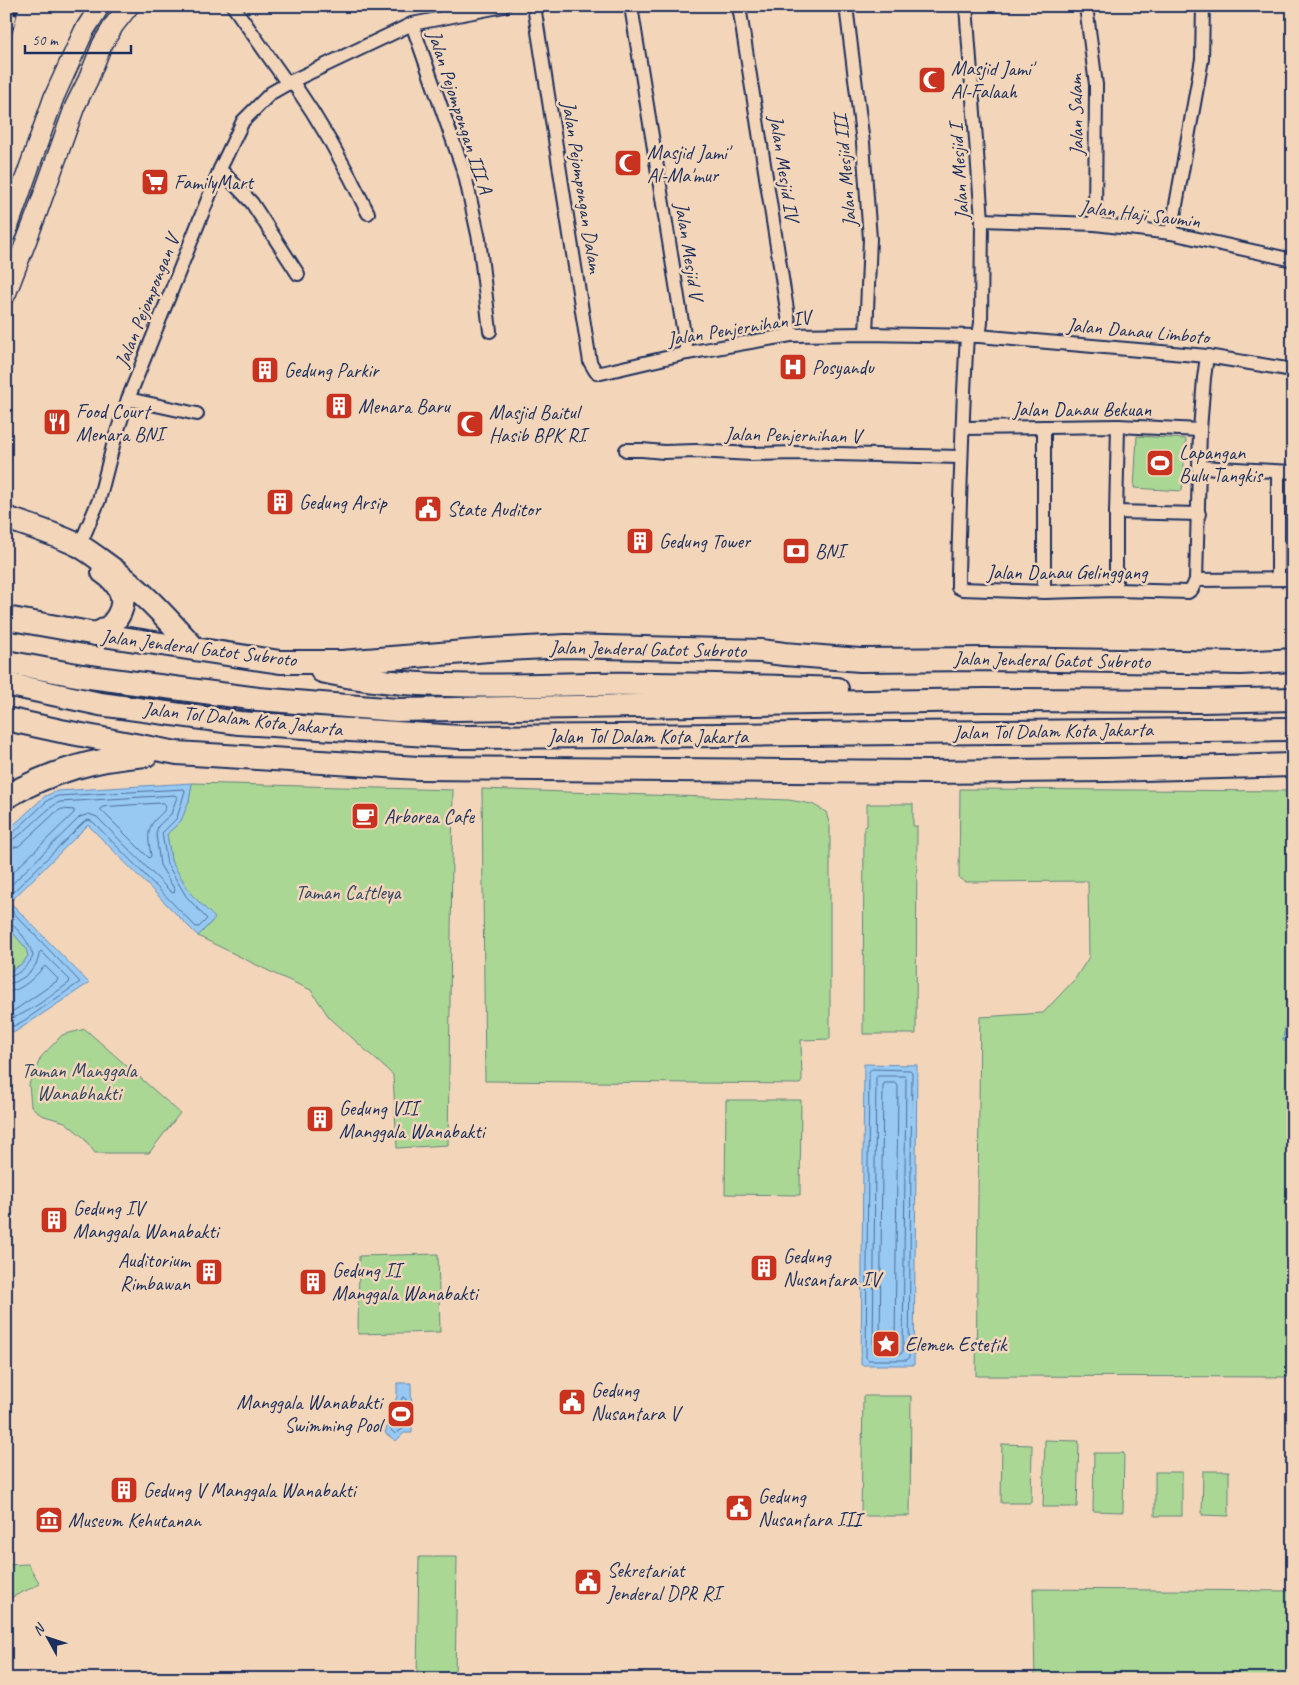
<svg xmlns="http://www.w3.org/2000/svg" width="1299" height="1685" viewBox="0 0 1299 1685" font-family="Caveat,sans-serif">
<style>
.green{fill:#abd795;stroke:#63837a}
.water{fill:#97c9f3;stroke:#658bb7}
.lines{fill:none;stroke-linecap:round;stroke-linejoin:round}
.shore{stroke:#4d6d9a;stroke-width:1}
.street-casing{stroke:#1b2f5e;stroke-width:16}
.primary-casing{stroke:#1b2f5e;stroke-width:22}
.highway-casing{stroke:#1b2f5e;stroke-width:26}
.street{stroke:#f3d6ba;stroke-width:12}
.primary{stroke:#f3d6ba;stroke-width:19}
.highway{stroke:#f3d6ba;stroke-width:22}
.rail-casing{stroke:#1b2f5e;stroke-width:5.5}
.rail{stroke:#f3d6ba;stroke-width:4;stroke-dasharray:11;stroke-linecap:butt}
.labels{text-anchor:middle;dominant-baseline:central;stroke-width:5;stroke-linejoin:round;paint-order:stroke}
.poi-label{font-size:20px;fill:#1b2f5e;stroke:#f3d6ba;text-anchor:start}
.street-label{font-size:20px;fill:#1b2f5e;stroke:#f3d6ba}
.park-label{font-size:20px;fill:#314866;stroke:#f3d6ba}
</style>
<rect width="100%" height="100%" fill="#f3d6ba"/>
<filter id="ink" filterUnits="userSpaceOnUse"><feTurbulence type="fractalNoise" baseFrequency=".02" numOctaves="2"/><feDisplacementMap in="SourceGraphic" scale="10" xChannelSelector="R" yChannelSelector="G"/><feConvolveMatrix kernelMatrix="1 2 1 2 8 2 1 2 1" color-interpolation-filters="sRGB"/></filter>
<g filter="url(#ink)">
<g class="green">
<path d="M1137 436 1186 439 1182 491 1134 488Z"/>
<path d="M192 783 453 790 448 1145 397 1148 393 1075 329 1017 311 990 277 975 198 936 215 918 191 894 171 861 167 834 181 820 189 801Z"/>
<path d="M482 789 789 800 812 804 826 812 830 826V1039L801 1040 802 1081 800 1084 485 1081Z"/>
<path d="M960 789 1293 791V981L1283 1040 1293 1041V1377L976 1376 980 1017 1043 1013 1075 979 1089 957 1088 881 965 882 959 878Z"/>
<path d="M867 804H913V826H917L916 1034H863L864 827 867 826Z"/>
<path d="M6 925 26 948 28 956 23 963 6 974Z"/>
<path d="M85 1029 180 1113 149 1153H95L83 1137 65 1122 41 1115 31 1106 29 1084 41 1057 62 1035Z"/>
<path d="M726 1100H801L800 1195 725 1194Z"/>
<path d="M438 1254 440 1332 358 1334 359 1256Z"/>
<path d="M863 1396H911L910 1516H861Z"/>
<path d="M1045 1440 1079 1441 1077 1507H1043Z"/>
<path d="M1002 1444 1032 1445 1031 1503H1001Z"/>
<path d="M1094 1453H1124L1123 1512 1093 1511Z"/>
<path d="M1203 1471H1229V1516L1202 1515Z"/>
<rect x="1155" y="1472" width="27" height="44"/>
<path d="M419 1557H457L455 1679H417Z"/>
<path d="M28 1564 40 1584 6 1600V1565Z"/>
<path d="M1033 1589 1293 1591V1679H1035Z"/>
</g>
<g class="water">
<path d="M192 783 189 801 181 821 167 834 171 861 191 894 215 918 198 936 88 825 10 902 89 983 15 1032 6 1030V974L23 963 28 956 26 948 6 925V832L45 796 57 791Z"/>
<path d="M1293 981V1041H1283Z"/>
<path d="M864 1064 917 1065 914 1365H861Z"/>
<path d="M397 1383H411L412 1433H404L396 1441 385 1433 397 1396Z"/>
</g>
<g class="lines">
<g class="shore">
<path d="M164 803 166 805C165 811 161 814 157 818 145 829 149 841 151 856L149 858 100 809 103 807Z"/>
<path d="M6 835 12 834 48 800 58 796 184 789 185 791 177 818 162 833 167 864 186 896 207 919 199 927H196L93 822 89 820 84 822 6 899"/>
<path d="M6 841C21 841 43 809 60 802L175 795 177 797 171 814 158 826 156 834 160 865 175 890 174 893 171 892 97 817 89 814 80 817 6 890"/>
<path d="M6 849 19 846 56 812 62 809 74 810V813L6 879"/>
<path d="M6 905 80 982 25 1020 14 1026H6"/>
<path d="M6 922C17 924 31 946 33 956 29 966 17 976 6 978"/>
<path d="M6 984C21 983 39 968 39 953L41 951 70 980 69 983C56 992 20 1020 6 1019"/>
<path d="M6 992C23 991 34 977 45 966L58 979 57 981 18 1008 11 1012H6"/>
<path d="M872 1069 910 1070 912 1072 909 1357 907 1360H868L866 1357 869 1072Z"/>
<path d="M878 1076H904L906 1078 903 1351 901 1354 875 1353 873 1351 876 1078Z"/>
<path d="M885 1083H896L898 1086 895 1344 893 1346H882L880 1343 883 1086Z"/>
<path d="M403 1397 406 1399 407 1426 395 1434 391 1430Z"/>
</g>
<defs>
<g id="street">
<path d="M233 6 288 84"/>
<path d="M534 6 590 362 596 372 601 373 687 353 791 335 866 334 979 336 1207 356 1293 370"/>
<path d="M631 6 687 353"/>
<path d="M739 6 791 335"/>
<path d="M846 6 863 143 870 239 866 334"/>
<path d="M966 6 982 220 981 323 979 336"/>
<path d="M1086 6 1096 85 1095 224"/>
<path d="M412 24 465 175 479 239 490 331"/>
<path d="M292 81C321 123 346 167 368 213"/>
<path d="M220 169 252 203 298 274"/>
<path d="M982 220 1095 224 1171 233 1293 260"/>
<path d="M1171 233 1202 59 1203 6"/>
<path d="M967 336C962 415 960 494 958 574V587L962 589 1044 592 1116 590 1188 592 1192 589 1196 580 1200 430 1204 378 1207 356"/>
<path d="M128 399 197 414"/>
<path d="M963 428 1118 426 1200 430"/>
<path d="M626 450H642L664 452 696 451 752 454 795 453 960 457"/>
<path d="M1200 467 1293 472"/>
<path d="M1116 512 1199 514"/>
<path d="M76 548 85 533 99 500 115 438 128 399 220 169 243 121 271 93 292 81 412 24 504 6"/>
<path d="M1278 578V472"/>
<path d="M1196 580 1293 579"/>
<path d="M1116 590V515L1118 426"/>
<path d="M1044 592V427"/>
</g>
<g id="primary">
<path d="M6 233 54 97 84 31 100 6"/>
<path d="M6 294 37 213 75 106 88 80 102 45 114 25 129 6"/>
</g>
<g id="highway">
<path d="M6 518C30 526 55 534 78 545 87 550 95 556 103 562 138 586 166 617 194 648"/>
<path d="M6 618 96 634 280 662H342L489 650 566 646 761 651 784 654 860 660 987 659 1241 663 1293 660"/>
<path d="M96 634C102 631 109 628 113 623 130 603 122 585 103 572"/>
<path d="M6 662 82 676 258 699 397 710 985 700 1202 701 1293 699"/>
<path d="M322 671C408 691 507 685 594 684 675 683 756 686 837 689"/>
<path d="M6 684 100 704 239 723 459 737 617 736 1293 729"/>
<path d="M6 719 61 731 177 753 418 768 929 772 1106 770 1293 765"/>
<path d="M6 797C51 771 95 759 146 755"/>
</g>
</defs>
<use href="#street" class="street-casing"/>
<use href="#primary" class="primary-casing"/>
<use href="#highway" class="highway-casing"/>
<use href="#street" class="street"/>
<use href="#primary" class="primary"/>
<use href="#highway" class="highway"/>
<defs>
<path id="rail" d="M6 47 17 6"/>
</defs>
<use href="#rail" class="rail-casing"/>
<use href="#rail" class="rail"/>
</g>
</g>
<defs>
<symbol id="mosque-square" viewBox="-11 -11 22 22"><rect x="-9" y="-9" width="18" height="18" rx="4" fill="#c8321e" stroke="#f3d6ba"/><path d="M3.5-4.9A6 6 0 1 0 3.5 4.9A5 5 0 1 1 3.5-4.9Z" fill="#fff"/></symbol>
<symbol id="supermarket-square" viewBox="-11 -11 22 22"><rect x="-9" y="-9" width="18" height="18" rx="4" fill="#c8321e" stroke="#f3d6ba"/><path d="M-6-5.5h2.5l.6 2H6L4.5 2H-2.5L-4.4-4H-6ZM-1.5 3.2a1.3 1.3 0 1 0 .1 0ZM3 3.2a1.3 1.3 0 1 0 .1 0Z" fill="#fff"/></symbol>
<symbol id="hospital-square" viewBox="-11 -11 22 22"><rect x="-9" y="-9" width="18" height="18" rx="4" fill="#c8321e" stroke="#f3d6ba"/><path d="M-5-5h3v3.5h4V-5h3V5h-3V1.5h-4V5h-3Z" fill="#fff"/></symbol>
<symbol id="building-square" viewBox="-11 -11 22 22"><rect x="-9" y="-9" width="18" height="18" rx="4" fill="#c8321e" stroke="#f3d6ba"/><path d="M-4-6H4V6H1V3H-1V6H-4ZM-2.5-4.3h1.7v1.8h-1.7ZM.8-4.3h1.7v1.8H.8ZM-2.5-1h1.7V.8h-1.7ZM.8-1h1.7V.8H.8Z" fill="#fff"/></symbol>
<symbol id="restaurant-square" viewBox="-11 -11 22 22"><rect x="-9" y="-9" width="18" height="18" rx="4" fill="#c8321e" stroke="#f3d6ba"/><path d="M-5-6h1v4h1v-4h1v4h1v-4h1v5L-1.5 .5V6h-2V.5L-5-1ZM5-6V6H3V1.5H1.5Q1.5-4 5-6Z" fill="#fff"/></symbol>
<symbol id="stadium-square" viewBox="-11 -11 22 22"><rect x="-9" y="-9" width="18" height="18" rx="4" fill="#c8321e" stroke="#f3d6ba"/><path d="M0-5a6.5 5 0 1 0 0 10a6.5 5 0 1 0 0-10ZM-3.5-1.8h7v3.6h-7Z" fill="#fff"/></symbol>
<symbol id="civic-square" viewBox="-11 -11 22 22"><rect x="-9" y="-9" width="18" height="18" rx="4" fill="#c8321e" stroke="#f3d6ba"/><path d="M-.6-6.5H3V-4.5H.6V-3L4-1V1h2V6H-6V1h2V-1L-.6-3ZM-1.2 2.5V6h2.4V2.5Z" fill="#fff"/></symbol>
<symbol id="bank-square" viewBox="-11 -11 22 22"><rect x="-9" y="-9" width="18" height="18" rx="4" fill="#c8321e" stroke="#f3d6ba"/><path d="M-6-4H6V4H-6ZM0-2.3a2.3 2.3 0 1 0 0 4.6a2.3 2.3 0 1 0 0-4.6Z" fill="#fff"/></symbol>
<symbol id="cafe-square" viewBox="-11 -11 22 22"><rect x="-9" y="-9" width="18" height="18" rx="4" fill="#c8321e" stroke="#f3d6ba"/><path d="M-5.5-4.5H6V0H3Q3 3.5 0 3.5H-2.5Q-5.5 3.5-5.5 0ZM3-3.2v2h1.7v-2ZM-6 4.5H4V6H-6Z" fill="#fff"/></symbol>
<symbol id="sight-square" viewBox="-11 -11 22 22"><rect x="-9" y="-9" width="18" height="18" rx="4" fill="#c8321e" stroke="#f3d6ba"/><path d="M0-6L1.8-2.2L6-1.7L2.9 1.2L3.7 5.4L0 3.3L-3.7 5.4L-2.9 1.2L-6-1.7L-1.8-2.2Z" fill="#fff"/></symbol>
<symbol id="museum-square" viewBox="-11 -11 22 22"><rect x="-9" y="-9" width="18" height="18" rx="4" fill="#c8321e" stroke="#f3d6ba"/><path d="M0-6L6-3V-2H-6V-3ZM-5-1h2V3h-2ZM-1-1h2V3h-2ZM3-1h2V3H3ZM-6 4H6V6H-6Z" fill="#fff"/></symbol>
</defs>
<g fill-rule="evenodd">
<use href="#mosque-square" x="916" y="64" width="32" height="32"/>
<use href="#mosque-square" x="612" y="147" width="32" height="32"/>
<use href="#supermarket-square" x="139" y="166" width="32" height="32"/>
<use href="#hospital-square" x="777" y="351" width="32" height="32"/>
<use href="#building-square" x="249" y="354" width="32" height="32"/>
<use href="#building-square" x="323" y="390" width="32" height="32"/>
<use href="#restaurant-square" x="41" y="406" width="32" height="32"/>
<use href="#mosque-square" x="454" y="408" width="32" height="32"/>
<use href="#stadium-square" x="1144" y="447" width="32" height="32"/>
<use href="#building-square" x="264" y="486" width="32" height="32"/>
<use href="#civic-square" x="412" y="493" width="32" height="32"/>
<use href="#building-square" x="624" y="525" width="32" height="32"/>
<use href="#bank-square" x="780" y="535" width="32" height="32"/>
<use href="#cafe-square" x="349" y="800" width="32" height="32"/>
<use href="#building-square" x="304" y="1103" width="32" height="32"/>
<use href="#building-square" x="38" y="1204" width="32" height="32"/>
<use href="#building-square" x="748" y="1252" width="32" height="32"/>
<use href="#building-square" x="193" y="1256" width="32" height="32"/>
<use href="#building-square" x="297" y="1266" width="32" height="32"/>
<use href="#sight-square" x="870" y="1328" width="32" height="32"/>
<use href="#civic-square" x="556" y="1386" width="32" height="32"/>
<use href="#stadium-square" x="385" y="1398" width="32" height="32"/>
<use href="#building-square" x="108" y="1474" width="32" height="32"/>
<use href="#civic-square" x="723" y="1492" width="32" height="32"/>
<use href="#museum-square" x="33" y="1504" width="32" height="32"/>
<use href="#civic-square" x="572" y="1566" width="32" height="32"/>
</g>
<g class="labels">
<g class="poi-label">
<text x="951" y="68">Masjid Jami'<tspan x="951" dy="23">Al-Falaah</tspan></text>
<text x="647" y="152">Masjid Jami'<tspan x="647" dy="23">Al-Ma'mur</tspan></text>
<text x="174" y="182">FamilyMart</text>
<text x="812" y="367">Posyandu</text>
<text x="284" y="370">Gedung Parkir</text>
<text x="358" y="406">Menara Baru</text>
<text x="76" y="411">Food Court<tspan x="76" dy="23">Menara BNI</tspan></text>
<text x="489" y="412">Masjid Baitul<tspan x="489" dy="23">Hasib BPK RI</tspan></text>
<text x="1179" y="452">Lapangan<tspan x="1179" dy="23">Bulu Tangkis</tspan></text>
<text x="299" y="502">Gedung Arsip</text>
<text x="447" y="509">State Auditor</text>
<text x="659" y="541">Gedung Tower</text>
<text x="815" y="551">BNI</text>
<text x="384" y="816">Arborea Cafe</text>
<text x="339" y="1108">Gedung VII<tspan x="339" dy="23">Manggala Wanabakti</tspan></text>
<text x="73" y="1208">Gedung IV<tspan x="73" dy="23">Manggala Wanabakti</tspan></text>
<text x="783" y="1256">Gedung<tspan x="783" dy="23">Nusantara IV</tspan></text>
<text x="190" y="1260" text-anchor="end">Auditorium<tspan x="190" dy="23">Rimbawan</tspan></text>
<text x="332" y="1270">Gedung II<tspan x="332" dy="23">Manggala Wanabakti</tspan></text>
<text x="905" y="1344">Elemen Estetik</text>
<text x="591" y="1390">Gedung<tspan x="591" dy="23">Nusantara V</tspan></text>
<text x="382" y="1402" text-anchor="end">Manggala Wanabakti<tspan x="382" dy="23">Swimming Pool</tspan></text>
<text x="143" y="1490">Gedung V Manggala Wanabakti</text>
<text x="758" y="1496">Gedung<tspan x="758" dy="23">Nusantara III</tspan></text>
<text x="68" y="1520">Museum Kehutanan</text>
<text x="607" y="1570">Sekretariat<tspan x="607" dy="23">Jenderal DPR RI</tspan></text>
</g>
<g class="street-label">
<text transform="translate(460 112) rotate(72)">Jalan Pejompongan III A</text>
<text transform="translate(1076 115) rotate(-91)">Jalan Salam</text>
<text transform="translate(784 168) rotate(81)">Jalan Mesjid IV</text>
<text transform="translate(845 171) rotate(-95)">Jalan Mesjid III</text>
<text transform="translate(959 172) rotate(-94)">Jalan Mesjid I</text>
<text transform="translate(582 187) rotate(81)">Jalan Pejompongan Dalam</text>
<text transform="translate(1140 214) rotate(7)">Jalan Haji Saumin</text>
<text transform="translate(689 251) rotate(81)">Jalan Mesjid V</text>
<text transform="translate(147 301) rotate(-68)">Jalan Pejompongan V</text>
<text transform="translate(739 328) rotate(-9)">Jalan Penjernihan IV</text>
<text transform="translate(1138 331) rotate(5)">Jalan Danau Limboto</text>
<text x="1082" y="409">Jalan Danau Bekuan</text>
<text transform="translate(793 435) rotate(1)">Jalan Penjernihan V</text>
<text x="1067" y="572">Jalan Danau Gelinggang</text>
<text transform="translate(199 648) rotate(7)">Jalan Jenderal Gatot Subroto</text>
<text transform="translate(648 649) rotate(1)">Jalan Jenderal Gatot Subroto</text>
<text transform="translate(1052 660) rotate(1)">Jalan Jenderal Gatot Subroto</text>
<text transform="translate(243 719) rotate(6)">Jalan Tol Dalam Kota Jakarta</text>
<text transform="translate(1053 731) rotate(-1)">Jalan Tol Dalam Kota Jakarta</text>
<text x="648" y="736">Jalan Tol Dalam Kota Jakarta</text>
</g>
<g class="park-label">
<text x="348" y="892">Taman Cattleya</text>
<text x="79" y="1070">Taman Manggala<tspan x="79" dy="23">Wanabhakti</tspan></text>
</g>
</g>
<rect width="1299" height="1685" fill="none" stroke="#f3d6ba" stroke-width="25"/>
<rect x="12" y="12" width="1274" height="1660" fill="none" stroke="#1b2f5e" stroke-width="2" filter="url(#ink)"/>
<g transform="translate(48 1638) rotate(310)" stroke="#f3d6ba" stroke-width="4" paint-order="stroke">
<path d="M0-4L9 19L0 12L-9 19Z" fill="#1b2f5e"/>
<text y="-8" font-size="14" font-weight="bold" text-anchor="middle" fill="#1b2f5e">N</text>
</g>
<path d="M25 45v8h106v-8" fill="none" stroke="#1b2f5e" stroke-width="2.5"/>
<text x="32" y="45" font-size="15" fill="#1b2f5e" stroke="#f3d6ba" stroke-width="4" paint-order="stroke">50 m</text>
</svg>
